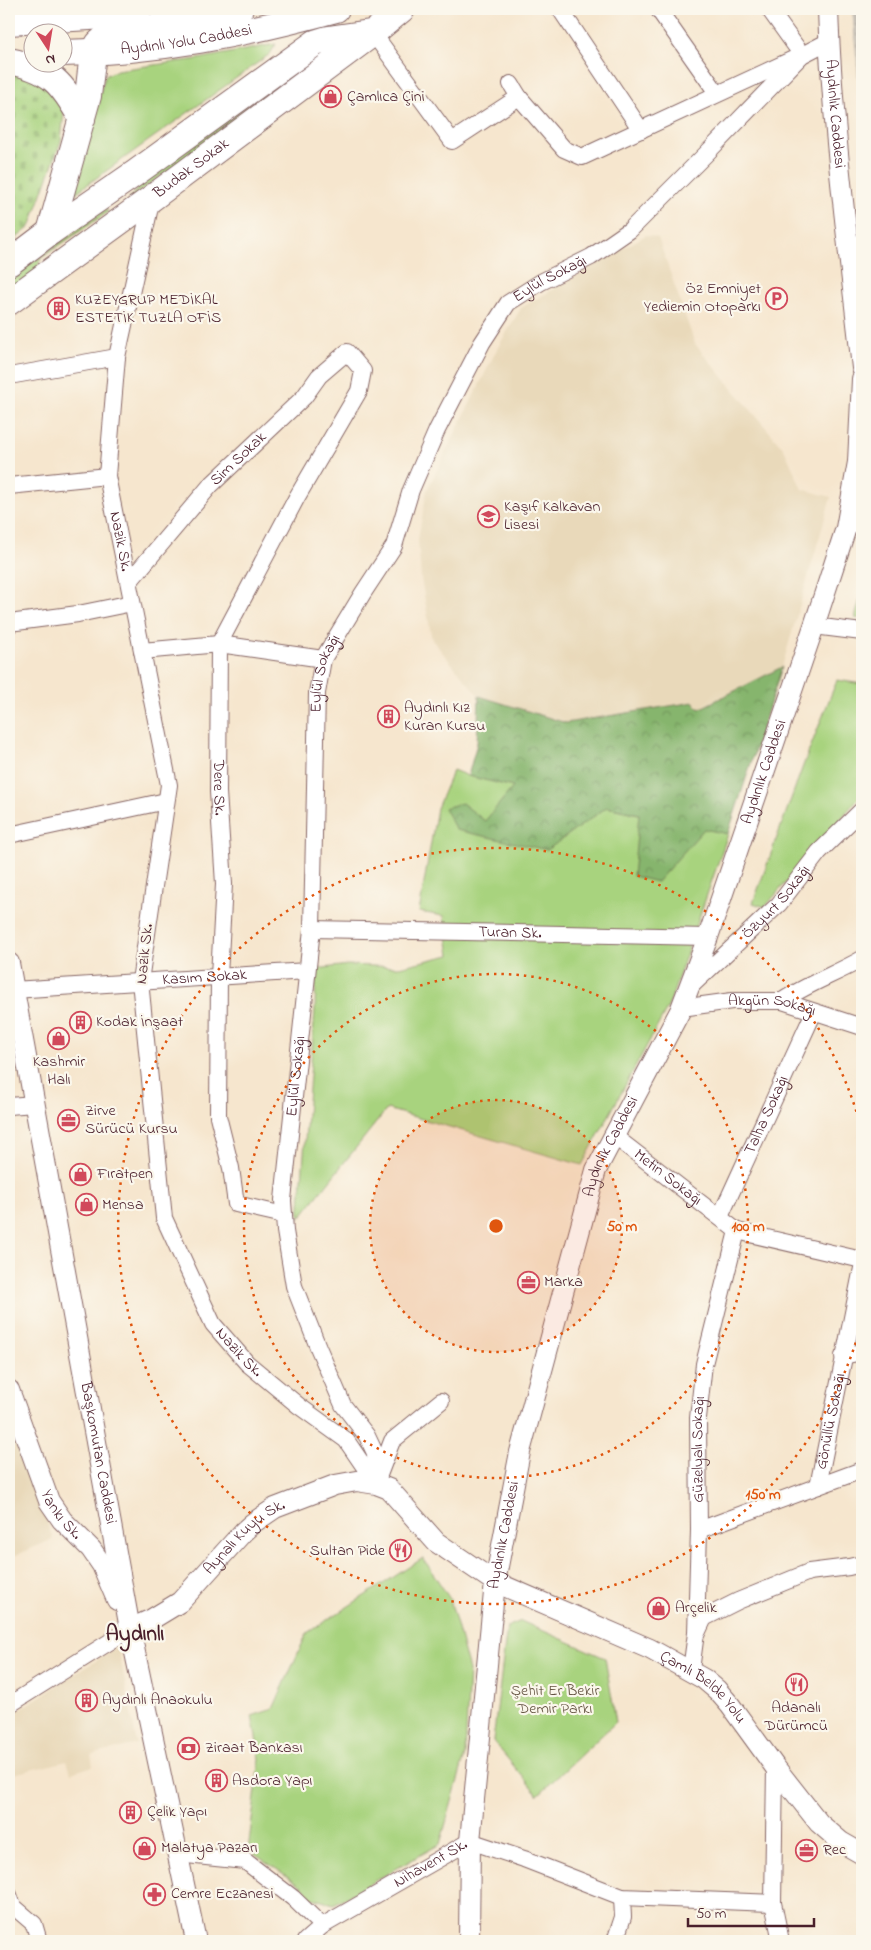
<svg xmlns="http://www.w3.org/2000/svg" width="871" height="1950" viewBox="0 0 871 1950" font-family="'Indie Flower',sans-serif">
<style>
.built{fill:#e9d9ba}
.industrial{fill:url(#industrial-grid)}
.green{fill:#a8d37e;stroke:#797954}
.forest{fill:url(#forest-crowns);stroke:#686a4c}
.cemetery{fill:url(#cemetery-stones);stroke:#797954}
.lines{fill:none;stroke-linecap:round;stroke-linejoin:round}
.minor-casing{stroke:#866564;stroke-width:18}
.tertiary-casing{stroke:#866564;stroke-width:22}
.primary-casing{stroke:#866564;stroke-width:28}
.minor{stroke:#fff;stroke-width:16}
.tertiary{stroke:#fff;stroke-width:20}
.primary{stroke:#fff;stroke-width:26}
.ring{fill:none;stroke:#e0560e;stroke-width:2.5;stroke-dasharray:2.5 5}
.labels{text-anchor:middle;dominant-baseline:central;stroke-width:4.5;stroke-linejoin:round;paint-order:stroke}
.street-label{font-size:16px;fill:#4a1f2b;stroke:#fbf7ec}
.poi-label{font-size:16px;fill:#4a1f2b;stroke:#fbf7ec;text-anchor:start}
.park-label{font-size:16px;fill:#654;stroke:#fbf7ec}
.district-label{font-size:21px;font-weight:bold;fill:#4a1f2b;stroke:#fbf7ec}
.centre{fill:#e0560e;stroke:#fbf7ec;stroke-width:2.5}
.ring-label{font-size:15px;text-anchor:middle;font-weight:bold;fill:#e0560e;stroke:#fbf7ec;stroke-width:4.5;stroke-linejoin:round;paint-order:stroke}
</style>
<defs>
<pattern id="industrial-grid" width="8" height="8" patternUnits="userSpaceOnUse" patternTransform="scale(1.25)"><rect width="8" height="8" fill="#c9c3b8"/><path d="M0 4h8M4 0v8" fill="none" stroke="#aea79e"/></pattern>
<pattern id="forest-crowns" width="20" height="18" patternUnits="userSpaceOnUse" patternTransform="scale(1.25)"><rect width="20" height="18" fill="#86b56d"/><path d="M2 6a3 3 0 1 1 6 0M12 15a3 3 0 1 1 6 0" fill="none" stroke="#70935a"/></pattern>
<pattern id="cemetery-stones" width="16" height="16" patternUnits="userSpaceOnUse" patternTransform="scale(1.25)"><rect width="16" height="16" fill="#a8d37e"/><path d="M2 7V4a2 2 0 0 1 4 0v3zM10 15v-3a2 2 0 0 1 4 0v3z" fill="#92b56d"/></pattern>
</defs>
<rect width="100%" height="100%" fill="#fbf7ec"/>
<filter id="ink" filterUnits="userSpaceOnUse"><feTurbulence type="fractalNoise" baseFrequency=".02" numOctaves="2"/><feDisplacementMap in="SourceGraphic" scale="10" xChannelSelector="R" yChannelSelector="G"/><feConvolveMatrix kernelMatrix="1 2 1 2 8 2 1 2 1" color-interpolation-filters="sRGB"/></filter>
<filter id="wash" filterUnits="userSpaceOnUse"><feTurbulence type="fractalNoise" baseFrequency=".0096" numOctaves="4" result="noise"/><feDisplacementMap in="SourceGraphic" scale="20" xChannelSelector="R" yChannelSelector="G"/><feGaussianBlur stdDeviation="1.12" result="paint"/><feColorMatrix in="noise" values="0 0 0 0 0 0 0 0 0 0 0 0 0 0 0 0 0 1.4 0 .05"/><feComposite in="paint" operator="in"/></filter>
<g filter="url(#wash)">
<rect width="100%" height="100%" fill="#f6e6ce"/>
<g class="built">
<path d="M646 235 658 238 695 344 784 449 802 489 831 497 782 667 699 709 694 702 566 723 479 696 432 640 421 578 418 539 427 490 497 349 521 308Z"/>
<path d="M9 1415 53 1539 9 1558Z"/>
<path d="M118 1647 137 1744 91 1755 93 1766 71 1773 67 1761 9 1775V1716Z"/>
</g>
<path class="industrial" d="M852 9H862V128Z"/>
<g class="green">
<path d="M342 42 128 200 143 182 331 43Z"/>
<path d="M276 44 270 54 74 194 85 145 105 76 117 70 198 59Z"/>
<path d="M106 209 108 212 41 258 36 272 9 292V279Z"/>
<path d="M862 591V619L855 618Z"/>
<path d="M837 680 862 684V794L765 907 753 903 803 766Z"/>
<path d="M453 770 468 776 728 834 669 1005 582 1165 387 1109 299 1219 315 1010 316 969 348 965 399 967 450 955 444 916 419 912 437 808Z"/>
<path d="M423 1558 450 1599 469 1670 465 1755 440 1844 334 1904 312 1898 302 1886 248 1850 260 1759 252 1716 273 1709 307 1633Z"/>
<path d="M521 1621 605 1658 616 1722 538 1795 493 1741 507 1627Z"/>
</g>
<path class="forest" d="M782 667 728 834 704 829 657 882 633 876 639 814 607 807 547 850 456 830 444 808 462 803 485 821 513 787 468 776 477 743 479 696 566 723 694 702 699 709Z"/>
<path class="cemetery" d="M9 72 47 78 65 101 61 141 30 227 9 244Z"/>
</g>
<g filter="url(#ink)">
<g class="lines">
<defs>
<g id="minor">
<path d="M560 9 641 130"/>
<path d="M658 9 717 93"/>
<path d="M373 33 452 141 519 97"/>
<path d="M511 84 519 97 564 149 582 157 802 55 769 9"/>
<path id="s1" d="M152 198 117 357 107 476 169 785 140 981 164 1218 213 1324 247 1363 299 1406 346 1440 376 1484"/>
<path d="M9 376 117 357"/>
<path d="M9 486 107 476"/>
<path id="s2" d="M129 582 210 486 304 397 319 376 347 352 363 371 359 391 297 497 219 644 218 792 224 884 219 976 218 1116 231 1168 236 1204 284 1215"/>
<path d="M9 623 78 614 132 603"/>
<path d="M814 626 862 632"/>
<path d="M142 651 219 644 323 659"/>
<path d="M9 835 166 801"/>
<path id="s3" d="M312 929 708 937"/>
<path id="s4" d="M688 989 779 904 819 852 862 810"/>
<path id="s5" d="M13 990 307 971"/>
<path d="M782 1001C807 984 836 974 862 959"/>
<path id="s6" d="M681 1008 732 1001H782L862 1027"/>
<path d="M9 1106 34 1104"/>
<path id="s7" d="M614 1136 737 1231 862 1260"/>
<path id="s8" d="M720 1217 814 1012"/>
<path d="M843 1356 862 1352"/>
<path d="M379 1475 392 1441 441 1401"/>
<path id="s9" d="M376 1484 375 1453 367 1436 343 1405 318 1347 294 1286 285 1231 283 1200 312 929 317 693 323 659 363 593 394 546 411 490 437 430 482 343 508 303 541 282 591 257 630 230 705 155 802 55 829 41"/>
<path id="s10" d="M818 1486 862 1268"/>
<path d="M699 1530 862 1470"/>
<path d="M697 1633 704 1618 738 1601 809 1572 849 1567 862 1564"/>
<path id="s11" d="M691 1670 696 1633 699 1530 698 1418 704 1364 737 1231"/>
<path d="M9 1705 130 1629"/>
<path d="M775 1767 773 1903 781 1941"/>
<path d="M177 1854 245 1861 293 1898 322 1926"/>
<path d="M9 1895 13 1906 34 1924 39 1941"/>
<path id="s12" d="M305 1941 322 1926 470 1841 524 1859 622 1897 773 1903"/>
<path d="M615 1941 623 1917 622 1897"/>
</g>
<g id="tertiary">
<path id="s13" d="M828 9C832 129 849 249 862 368"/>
<path id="s14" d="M9 963 130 1629 196 1941"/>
<path id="s15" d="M9 1390 49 1501 62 1520 91 1549 102 1565 117 1600"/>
<path id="s16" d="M130 1629 152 1619 180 1602 244 1531 253 1523 275 1508 335 1485 357 1481 376 1484 389 1489 436 1542 495 1582 650 1649 704 1679 717 1690 730 1705 775 1767 819 1823 841 1842 862 1854"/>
<path id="s17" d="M469 1941 470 1841 495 1582 520 1452 596 1170 680 1011 708 937 814 626 846 528 858 462 862 379"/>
</g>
<g id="primary">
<path d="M9 22 137 14"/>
<path id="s18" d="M62 53C157 51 245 34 336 9"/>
<path d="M9 61C51 69 62 83 82 119"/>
<path d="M50 232 88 96 93 53 99 43 110 33 203 20 240 9"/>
<path d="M9 263 50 232 134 174 315 43 328 39 370 33"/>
<path id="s19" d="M9 302 152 198 373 33 402 9"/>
</g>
</defs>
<use href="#minor" class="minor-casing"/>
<use href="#tertiary" class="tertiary-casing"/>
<use href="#primary" class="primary-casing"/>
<use href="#minor" class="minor"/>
<use href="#tertiary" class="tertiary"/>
<use href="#primary" class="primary"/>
</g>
</g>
<circle cx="496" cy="1226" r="126" fill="#e0560e" fill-opacity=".12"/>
<g class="ring">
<circle cx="496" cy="1226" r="126"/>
<circle cx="496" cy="1226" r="252"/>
<path d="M862 1321A378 378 0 1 1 862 1131"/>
</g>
<defs>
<symbol id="shop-ring" viewBox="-11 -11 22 22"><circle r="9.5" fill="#fbf7ec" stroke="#d1495b" stroke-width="1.5"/><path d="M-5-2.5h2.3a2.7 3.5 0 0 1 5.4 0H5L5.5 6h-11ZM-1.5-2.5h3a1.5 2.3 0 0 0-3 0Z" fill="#d1495b"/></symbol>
<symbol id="parking-ring" viewBox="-11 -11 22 22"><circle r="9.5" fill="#fbf7ec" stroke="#d1495b" stroke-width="1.5"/><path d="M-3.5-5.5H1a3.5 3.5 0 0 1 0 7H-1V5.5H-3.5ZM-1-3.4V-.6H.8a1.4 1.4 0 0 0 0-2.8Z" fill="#d1495b"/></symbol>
<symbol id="building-ring" viewBox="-11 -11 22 22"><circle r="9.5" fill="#fbf7ec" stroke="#d1495b" stroke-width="1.5"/><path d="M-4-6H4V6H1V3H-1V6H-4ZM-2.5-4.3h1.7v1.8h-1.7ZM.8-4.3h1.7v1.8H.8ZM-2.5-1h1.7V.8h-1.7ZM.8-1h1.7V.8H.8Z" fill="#d1495b"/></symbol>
<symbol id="school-ring" viewBox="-11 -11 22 22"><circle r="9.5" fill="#fbf7ec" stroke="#d1495b" stroke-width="1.5"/><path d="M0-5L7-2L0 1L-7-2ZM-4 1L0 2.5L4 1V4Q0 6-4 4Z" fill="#d1495b"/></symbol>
<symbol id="office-ring" viewBox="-11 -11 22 22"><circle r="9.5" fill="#fbf7ec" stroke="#d1495b" stroke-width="1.5"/><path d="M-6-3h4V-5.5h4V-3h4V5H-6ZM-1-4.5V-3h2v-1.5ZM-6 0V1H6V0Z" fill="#d1495b"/></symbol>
<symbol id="restaurant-ring" viewBox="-11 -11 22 22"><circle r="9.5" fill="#fbf7ec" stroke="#d1495b" stroke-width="1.5"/><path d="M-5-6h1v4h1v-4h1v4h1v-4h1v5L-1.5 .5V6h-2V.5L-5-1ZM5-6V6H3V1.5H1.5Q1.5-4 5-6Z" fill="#d1495b"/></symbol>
<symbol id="bank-ring" viewBox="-11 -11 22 22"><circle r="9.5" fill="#fbf7ec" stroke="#d1495b" stroke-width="1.5"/><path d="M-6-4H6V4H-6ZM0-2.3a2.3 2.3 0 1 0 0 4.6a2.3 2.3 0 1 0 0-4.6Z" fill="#d1495b"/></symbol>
<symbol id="pharmacy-ring" viewBox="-11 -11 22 22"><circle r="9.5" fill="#fbf7ec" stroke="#d1495b" stroke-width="1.5"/><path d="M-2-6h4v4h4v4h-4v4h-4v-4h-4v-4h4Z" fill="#d1495b"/></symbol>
</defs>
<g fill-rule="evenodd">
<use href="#shop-ring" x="318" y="84" width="25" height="25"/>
<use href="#parking-ring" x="764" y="286" width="25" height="25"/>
<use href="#building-ring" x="46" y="296" width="25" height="25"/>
<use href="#school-ring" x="476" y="504" width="25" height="25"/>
<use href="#building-ring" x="376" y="704" width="25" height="25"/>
<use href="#building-ring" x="68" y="1010" width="25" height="25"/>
<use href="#shop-ring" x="46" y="1026" width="25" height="25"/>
<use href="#office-ring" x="56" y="1108" width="25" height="25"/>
<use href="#shop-ring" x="68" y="1162" width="25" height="25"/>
<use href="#shop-ring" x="74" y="1192" width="25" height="25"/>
<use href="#office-ring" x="516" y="1270" width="25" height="25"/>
<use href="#restaurant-ring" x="388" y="1538" width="25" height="25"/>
<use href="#shop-ring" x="646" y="1596" width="25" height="25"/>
<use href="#restaurant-ring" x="784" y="1672" width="25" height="25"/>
<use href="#building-ring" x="74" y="1688" width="25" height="25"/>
<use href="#bank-ring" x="176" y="1736" width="25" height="25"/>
<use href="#building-ring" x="204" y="1768" width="25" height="25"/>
<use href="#building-ring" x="118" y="1800" width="25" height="25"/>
<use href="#shop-ring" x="132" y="1836" width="25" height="25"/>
<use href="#office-ring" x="794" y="1838" width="25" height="25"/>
<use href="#pharmacy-ring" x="142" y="1882" width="25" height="25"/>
</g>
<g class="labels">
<g class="street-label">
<text stroke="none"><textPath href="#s18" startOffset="125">Aydınlı Yolu Caddesi</textPath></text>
<text stroke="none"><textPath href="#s13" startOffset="105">Aydınlık Caddesi</textPath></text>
<text stroke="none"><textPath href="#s19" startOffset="226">Budak Sokak</textPath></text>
<text stroke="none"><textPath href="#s9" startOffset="1299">Eylül Sokağı</textPath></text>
<text stroke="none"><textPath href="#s2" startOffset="165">Sim Sokak</textPath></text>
<text stroke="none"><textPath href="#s1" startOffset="349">Nazik Sk.</textPath></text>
<text stroke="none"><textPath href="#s9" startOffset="834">Eylül Sokağı</textPath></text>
<text stroke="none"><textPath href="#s17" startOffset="1218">Aydınlık Caddesi</textPath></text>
<text stroke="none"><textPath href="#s2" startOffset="796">Dere Sk.</textPath></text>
<text stroke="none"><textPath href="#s4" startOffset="124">Özyurt Sokağı</textPath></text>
<text stroke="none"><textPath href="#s3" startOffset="198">Turan Sk.</textPath></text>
<text transform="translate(145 954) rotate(-84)">Nazik Sk.</text>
<text stroke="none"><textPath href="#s5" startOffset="192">Kasım Sokak</textPath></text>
<text stroke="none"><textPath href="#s6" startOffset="92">Akgün Sokağı</textPath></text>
<text stroke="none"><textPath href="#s9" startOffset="429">Eylül Sokağı</textPath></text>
<text stroke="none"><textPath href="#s8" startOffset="112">Talha Sokağı</textPath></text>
<text stroke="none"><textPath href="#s17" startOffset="812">Aydınlık Caddesi</textPath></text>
<text stroke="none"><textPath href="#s7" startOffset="68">Metin Sokağı</textPath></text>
<text stroke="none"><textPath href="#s1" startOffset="1189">Nazik Sk.</textPath></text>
<text stroke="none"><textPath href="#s10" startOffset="66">Gönüllü Sokağı</textPath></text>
<text stroke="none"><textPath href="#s11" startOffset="221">Güzelyalı Sokağı</textPath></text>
<text stroke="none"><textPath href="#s14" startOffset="498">Başkomutan Caddesi</textPath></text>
<text stroke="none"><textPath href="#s15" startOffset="136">Yankı Sk.</textPath></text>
<text stroke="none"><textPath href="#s17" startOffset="408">Aydınlık Caddesi</textPath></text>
<text stroke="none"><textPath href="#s16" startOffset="149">Aynalı Kuyu Sk.</textPath></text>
<text stroke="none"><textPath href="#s16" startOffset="688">Çamlı Belde Yolu</textPath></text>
<text stroke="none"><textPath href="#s12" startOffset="148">Nihavent Sk.</textPath></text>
</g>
<g class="poi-label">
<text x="347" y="97">Çamlıca Çini</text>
<text x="761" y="289" text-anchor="end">Öz Emniyet<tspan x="761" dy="18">Yediemin Otoparkı</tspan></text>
<text x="75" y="300">KUZEYGRUP MEDİKAL<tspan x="75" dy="18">ESTETİK TUZLA OFİS</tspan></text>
<text x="504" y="507">Kaşıf Kalkavan<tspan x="504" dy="18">Lisesi</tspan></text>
<text x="404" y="708">Aydınlı Kız<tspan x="404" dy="18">Kuran Kursu</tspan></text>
<text x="96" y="1022">Kodak İnşaat</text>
<text x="59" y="1062" text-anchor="middle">Kashmir<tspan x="59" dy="18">Halı</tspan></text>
<text x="85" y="1111">Zirve<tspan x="85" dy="18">Sürücü Kursu</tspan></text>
<text x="97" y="1174">Fıratpen</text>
<text x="102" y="1205">Mensa</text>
<text x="544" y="1282">Marka</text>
<text x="385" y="1551" text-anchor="end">Sultan Pide</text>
<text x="675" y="1608">Arçelik</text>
<text x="102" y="1700">Aydınlı Anaokulu</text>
<text x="796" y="1708" text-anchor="middle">Adanalı<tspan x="796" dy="18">Dürümcü</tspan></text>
<text x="205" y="1748">Ziraat Bankası</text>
<text x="232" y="1781">Asdora Yapı</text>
<text x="147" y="1812">Çelik Yapı</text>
<text x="161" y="1848">Malatya Pazarı</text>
<text x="823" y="1850">Rec</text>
<text x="171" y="1894">Cemre Eczanesi</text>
</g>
<g class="park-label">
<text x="555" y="1691">Şehit Er Bekir<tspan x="555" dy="18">Demir Parkı</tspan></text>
</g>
<g class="district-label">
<text x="135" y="1635">Aydınlı</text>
</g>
</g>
<circle cx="496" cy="1226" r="8" class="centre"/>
<g class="ring-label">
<text x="622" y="1231">50 m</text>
<text x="748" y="1231">100 m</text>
<text x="763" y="1499">150 m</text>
</g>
<rect width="871" height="1950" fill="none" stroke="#fbf7ec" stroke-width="30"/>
<g transform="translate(48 48) rotate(168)"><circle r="24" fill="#fbf7ec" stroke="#b4a19f"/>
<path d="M0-4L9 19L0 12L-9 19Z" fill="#d1495b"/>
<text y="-8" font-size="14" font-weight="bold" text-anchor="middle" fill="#4a1f2b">N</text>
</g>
<path d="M688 1918v8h126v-8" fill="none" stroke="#4a1f2b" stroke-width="2.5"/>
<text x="696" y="1918" font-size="15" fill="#4a1f2b" stroke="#fbf7ec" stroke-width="4" paint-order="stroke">50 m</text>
</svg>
